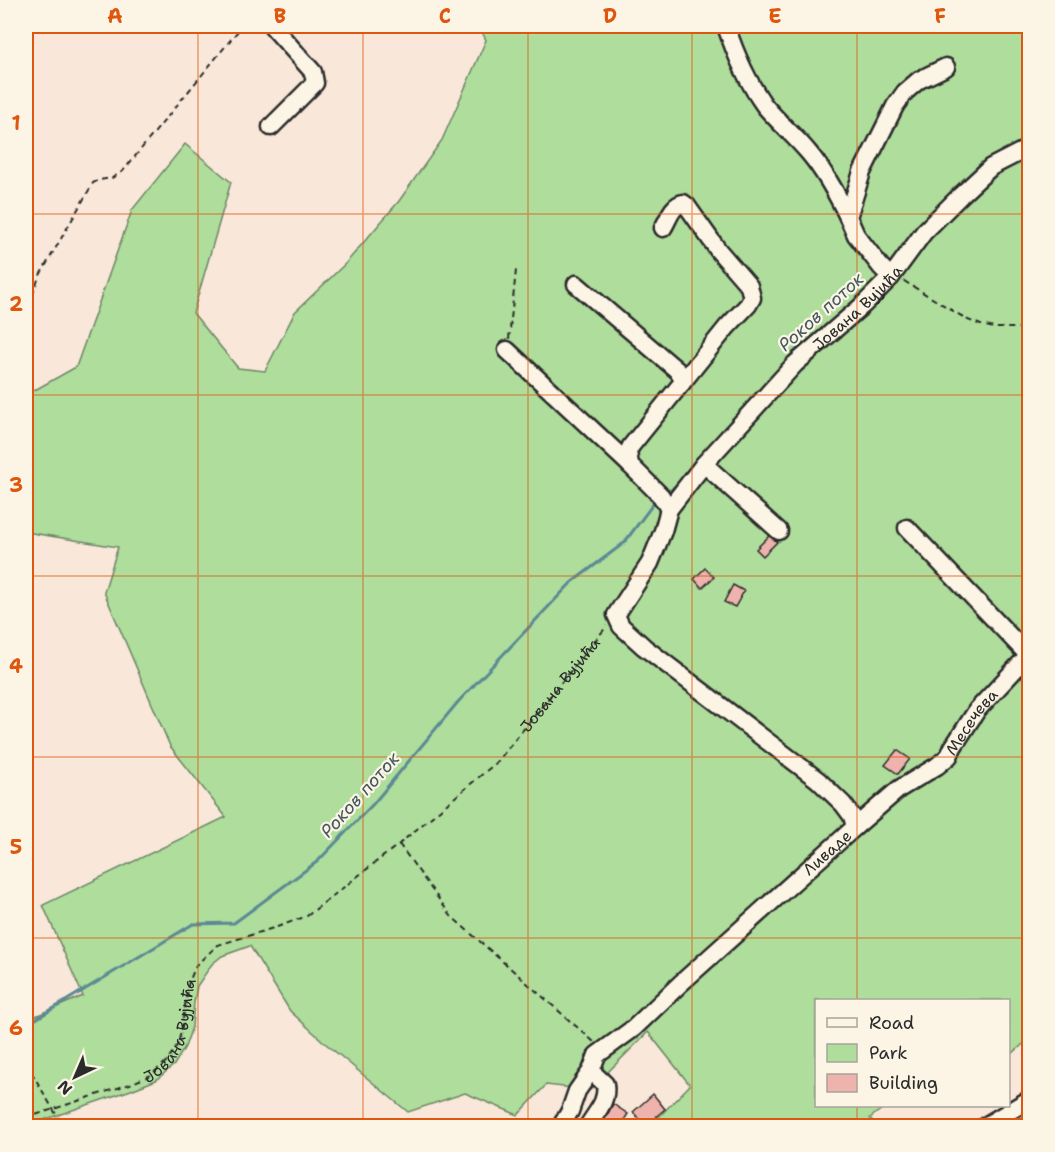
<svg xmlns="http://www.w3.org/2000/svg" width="1055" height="1152" viewBox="0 0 1055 1152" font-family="'Shantell Sans',sans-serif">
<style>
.green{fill:#aedd9c;stroke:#6c8464;stroke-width:1.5}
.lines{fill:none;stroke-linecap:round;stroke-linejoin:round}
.stream{stroke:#5b8994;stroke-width:3}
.building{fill:#eeb3ac;stroke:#2b2b2b;stroke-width:1.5}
.minor-casing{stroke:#2b2b2b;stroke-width:21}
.path{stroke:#2b2b2b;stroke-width:2;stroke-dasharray:6 4.5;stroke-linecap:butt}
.minor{stroke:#fcf5e5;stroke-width:16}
.grid{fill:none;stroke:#df570e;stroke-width:1.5;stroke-opacity:0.55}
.labels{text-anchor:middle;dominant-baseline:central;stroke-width:4.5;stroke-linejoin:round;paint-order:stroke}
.street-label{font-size:16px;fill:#2b2b2b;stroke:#fcf5e5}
.water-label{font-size:18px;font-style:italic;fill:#435a60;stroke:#fcf5e5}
.neatline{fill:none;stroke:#df570e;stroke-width:2}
.grid-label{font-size:20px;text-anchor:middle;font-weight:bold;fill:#df570e}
</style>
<rect width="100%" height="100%" fill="#f9e8da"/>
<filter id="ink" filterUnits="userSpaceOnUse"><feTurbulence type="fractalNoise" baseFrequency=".0167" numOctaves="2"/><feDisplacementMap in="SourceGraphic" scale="12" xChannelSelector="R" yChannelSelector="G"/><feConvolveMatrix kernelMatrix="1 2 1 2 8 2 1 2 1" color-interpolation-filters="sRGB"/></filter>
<g filter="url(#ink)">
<path class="green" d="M479 26H1029V1039L1013 1053 1009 1048 1008 1000H816V1106H886L870 1118 877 1126H650L690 1085 648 1032 590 1090 546 1085 518 1115 465 1093 408 1112 326 1044 290 1011 250 946 222 956 212 964 197 986 194 1003 192 1027 185 1047 174 1065 156 1080 131 1090 26 1126V1020L83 996 43 905 226 817 170 746 104 592 118 547 26 532V395L76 367 132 210 185 144 231 182 193 313 238 368 265 371 295 312 346 263 399 201 442 140 486 40Z"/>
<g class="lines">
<g class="stream">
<path d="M786 362 794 352 821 331"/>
<path d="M669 492 680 481"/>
<path d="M26 1025 193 924 234 923 318 861 374 803 458 702 571 583 624 543 656 500"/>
</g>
</g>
<g class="building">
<path d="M769 536 777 542 763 556 756 549Z"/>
<path d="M705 568 714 577 702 588 694 579Z"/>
<path d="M733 585 744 591 735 607 724 602Z"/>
<path d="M897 750 910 759 898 774 885 765Z"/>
<path d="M653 1094 665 1109 645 1126 633 1112Z"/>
<path d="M613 1104 628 1114 622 1123 619 1121 615 1126H608L603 1123Z"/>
</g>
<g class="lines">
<defs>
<g id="minor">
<path d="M726 26C735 53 747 81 764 105 778 122 795 136 809 153 825 172 837 194 848 217"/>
<path d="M271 127 315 83 313 72 272 26"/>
<path d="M663 228C669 219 671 206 683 203L687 206 718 250 749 286 752 298 748 305 727 327 631 446 628 452 630 465 661 496 669 509"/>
<path d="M891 277 881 267 856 235 848 217 862 172 895 106 905 92 919 80 946 67"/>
<path d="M576 284 678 371 682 377V383"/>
<path d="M507 350 630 465"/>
<path d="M704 464 779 531"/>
<path d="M907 528 1030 657"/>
<path id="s2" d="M855 827 899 789 937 766 949 756 953 747 977 710 1022 662 1030 660"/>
<path id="s3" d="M561 1126 570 1111 577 1091 591 1071 597 1055 634 1028 680 984 855 827 852 816 843 804 818 780 644 647 621 626 616 615 650 563 663 531 669 509 704 464 795 364 863 305 891 277 924 232 961 195 991 167 1030 147"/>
<path d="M588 1126C596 1112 608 1102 605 1084L591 1071"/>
<path d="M985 1126 1030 1099"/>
</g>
</defs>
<use href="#minor" class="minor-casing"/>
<g class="path">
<path d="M904 281 968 320 981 325 995 328H1030"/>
<path d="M26 303 31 299 39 277 93 183 99 180 112 178 123 171 242 26"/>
<path d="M509 339 516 270"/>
<path d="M399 844 451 916 594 1042"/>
<path d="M26 1063 63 1126"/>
<path id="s1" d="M26 1118 130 1084 151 1075 167 1061 178 1044 182 1027 188 985 196 965 218 945 280 926 307 916 399 844 497 762 607 626"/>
</g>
<use href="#minor" class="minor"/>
</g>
</g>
<path class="grid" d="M198 26V1126M363 26V1126M528 26V1126M692 26V1126M857 26V1000M26 214H1030M26 395H1030M26 576H1030M26 757H1030M26 938H1030M857 1106V1126"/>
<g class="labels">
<g class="street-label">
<text stroke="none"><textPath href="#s3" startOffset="1144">Јована Вујића</textPath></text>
<text stroke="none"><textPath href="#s1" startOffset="723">Јована Вујића</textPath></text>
<text stroke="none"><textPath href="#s2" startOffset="159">Месечева</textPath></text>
<text stroke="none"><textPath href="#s3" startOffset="387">Ливаде</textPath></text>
<text stroke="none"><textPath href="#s1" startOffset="183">Јована Вујића</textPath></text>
</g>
<g class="water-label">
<text transform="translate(821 312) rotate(-42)">Роков поток</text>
<text transform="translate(360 795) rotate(-48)">Роков поток</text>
</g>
</g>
<rect width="1055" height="1152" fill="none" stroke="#fcf5e5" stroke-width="66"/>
<rect x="815" y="999" width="195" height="108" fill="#fcf5e5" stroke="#a8a49b" stroke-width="1.5"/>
<rect x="827" y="1018" width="30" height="9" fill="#fcf5e5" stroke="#a8a49b" stroke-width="1.5"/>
<text x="869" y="1029" font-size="18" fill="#2b2b2b">Road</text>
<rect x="827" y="1044" width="30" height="18" fill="#aedd9c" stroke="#a8a49b" stroke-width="1.5"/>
<text x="869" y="1059" font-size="18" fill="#2b2b2b">Park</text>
<rect x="827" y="1074" width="30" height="18" fill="#eeb3ac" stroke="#a8a49b" stroke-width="1.5"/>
<text x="869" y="1089" font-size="18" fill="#2b2b2b">Building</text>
<g transform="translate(75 1077) rotate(224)" stroke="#fcf5e5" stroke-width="4.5" paint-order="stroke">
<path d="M0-4.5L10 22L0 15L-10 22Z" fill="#2b2b2b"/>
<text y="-9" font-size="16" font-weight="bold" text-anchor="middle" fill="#2b2b2b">N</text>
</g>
<rect x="33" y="33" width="989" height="1086" class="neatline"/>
<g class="grid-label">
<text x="115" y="23">A</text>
<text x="280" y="23">B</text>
<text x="445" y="23">C</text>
<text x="610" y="23">D</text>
<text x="775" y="23">E</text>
<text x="940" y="23">F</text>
<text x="16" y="130">1</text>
<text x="16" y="311">2</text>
<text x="16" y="492">3</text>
<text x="16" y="673">4</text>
<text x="16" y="854">5</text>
<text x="16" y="1035">6</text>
</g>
</svg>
